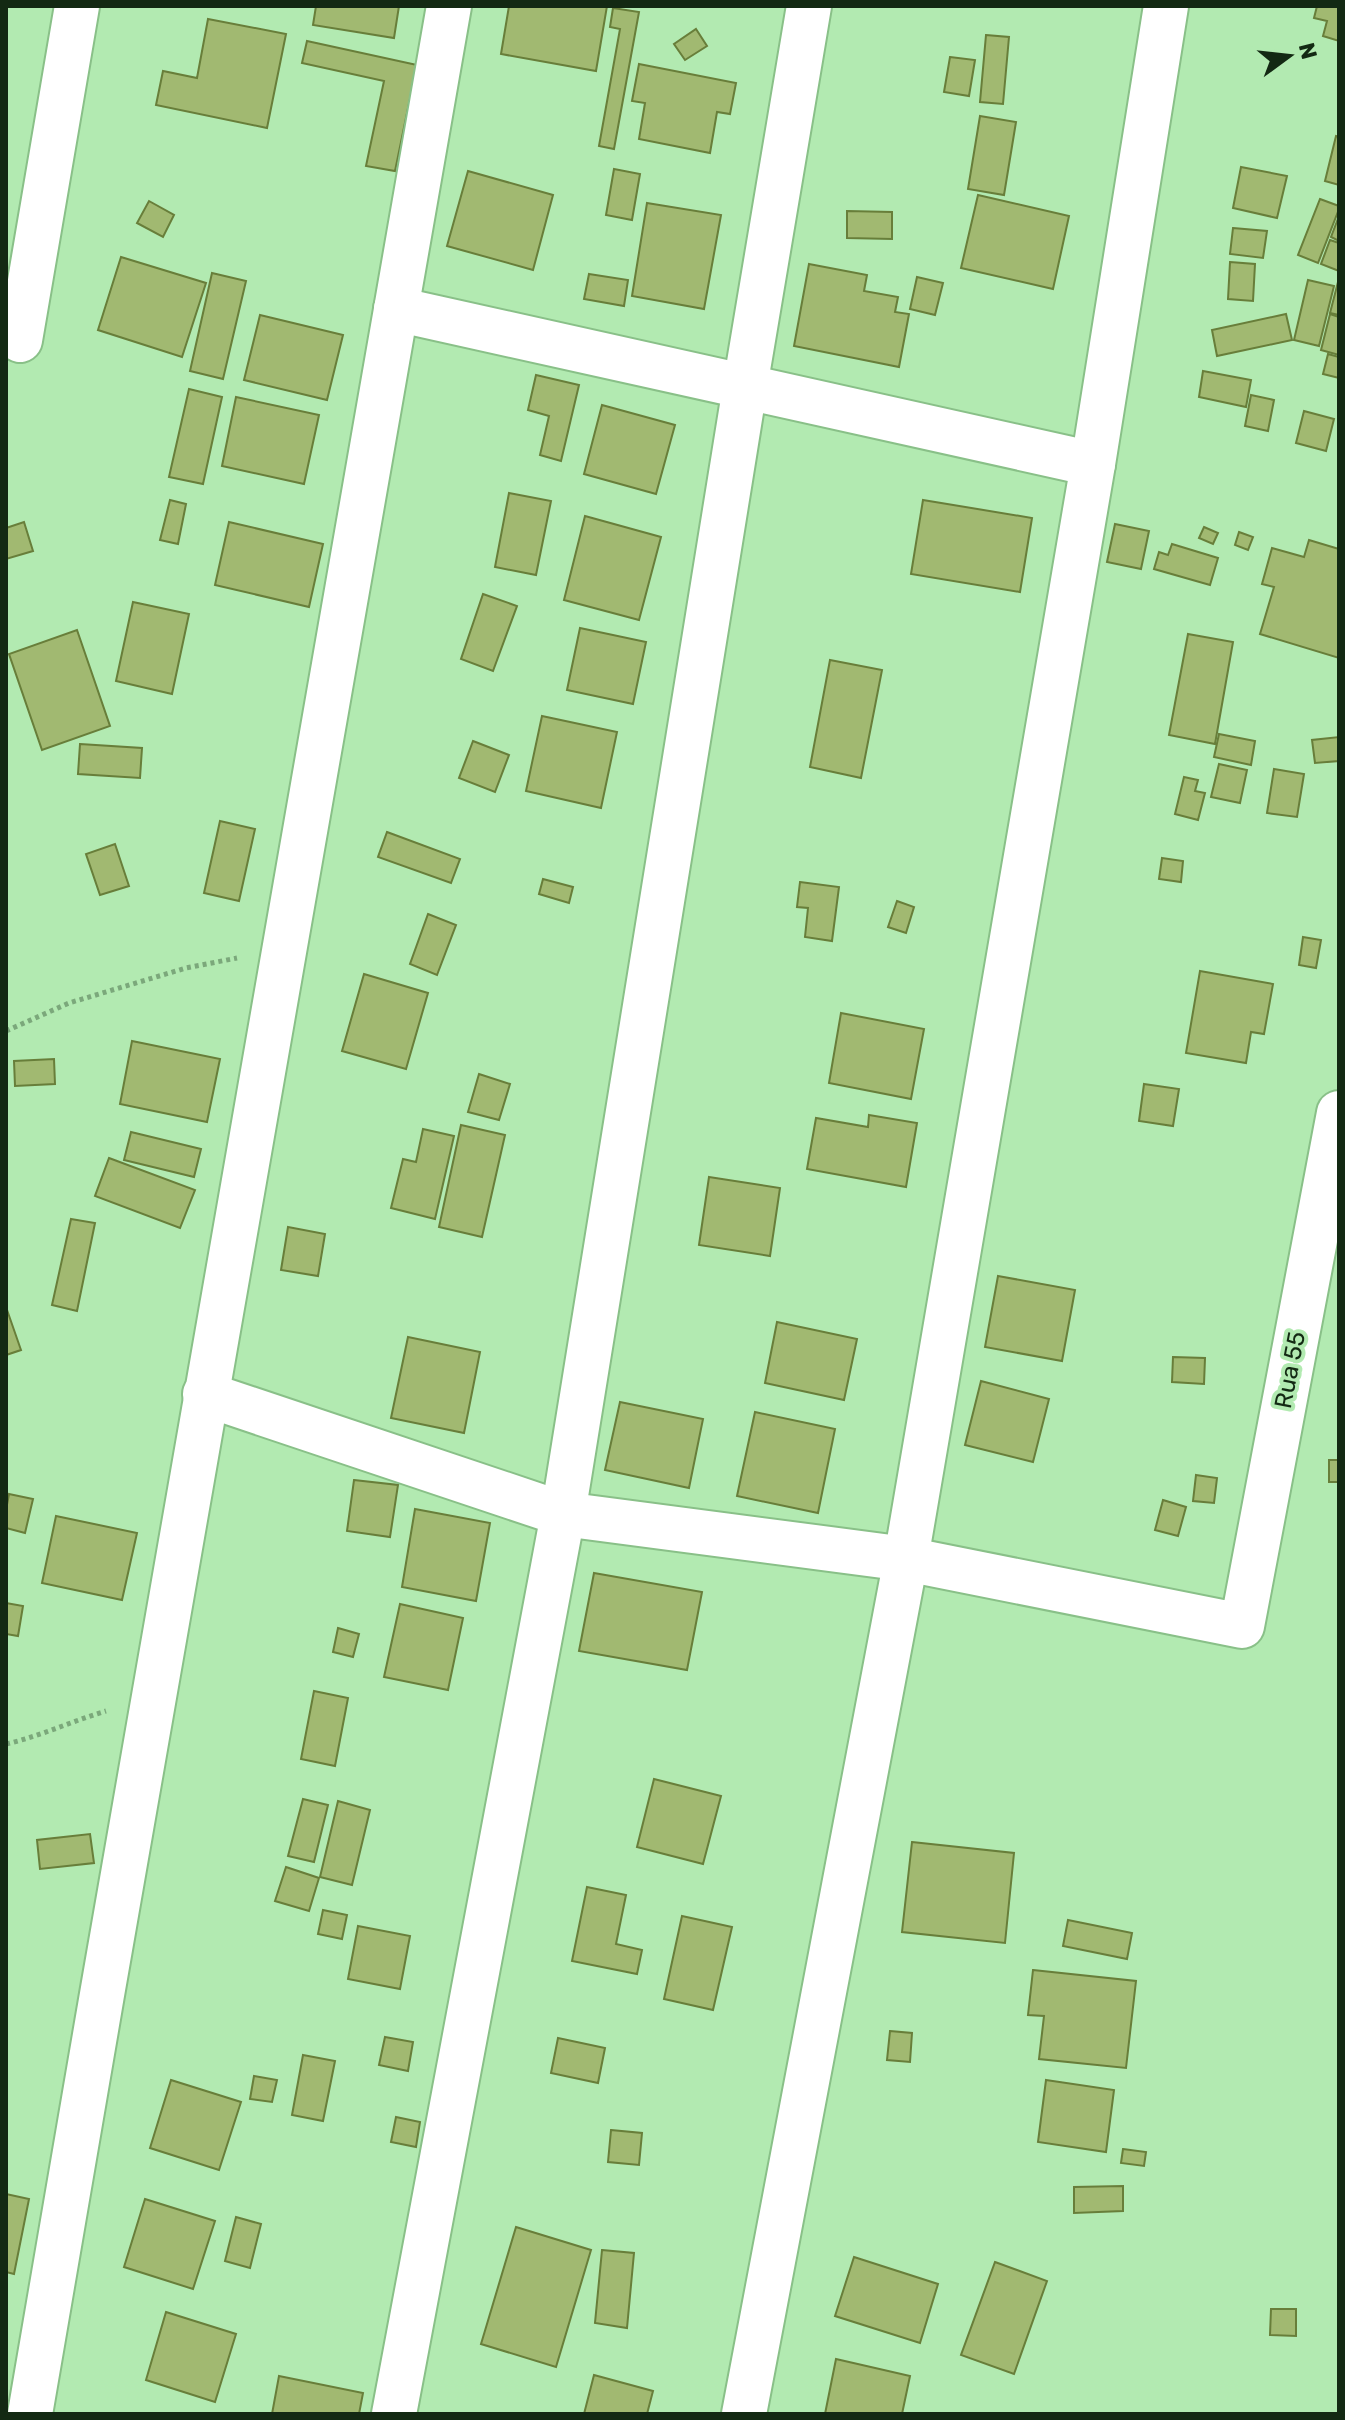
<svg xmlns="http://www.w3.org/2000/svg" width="1345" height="2420" viewBox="0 0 1345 2420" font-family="Rubik,sans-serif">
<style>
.building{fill:#a1b971;stroke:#687e3a;stroke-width:2}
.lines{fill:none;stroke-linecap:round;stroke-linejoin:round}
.minor-casing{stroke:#89c088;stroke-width:48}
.path{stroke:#7ba87b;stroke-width:5;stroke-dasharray:4 4;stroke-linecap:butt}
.minor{stroke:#fff;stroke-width:44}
.labels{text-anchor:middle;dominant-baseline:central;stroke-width:8;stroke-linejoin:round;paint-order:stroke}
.street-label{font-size:24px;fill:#132913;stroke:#b2eab1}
</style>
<rect width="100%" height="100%" fill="#b2eab1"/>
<g class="building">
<path d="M316 6H399L394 38 313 25Z"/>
<path d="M509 6H607L596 71 501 54Z"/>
<path d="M1317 6H1339V41L1323 36 1327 21 1314 18Z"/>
<path d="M613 8 639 12 614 149 599 146 620 29 610 27Z"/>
<path d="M208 19 286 34 267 128 156 105 163 71 197 78Z"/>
<path d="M696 29 707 46 685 60 674 44Z"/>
<path d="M986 35 1009 37 1003 104 980 102Z"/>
<path d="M307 41 417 65 395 171 366 166 384 81 302 63Z"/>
<path d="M950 57 975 60 969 96 944 92Z"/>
<path d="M639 64 736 83 730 114 717 112 710 153 639 139 645 103 632 101Z"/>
<path d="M980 116 1016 122 1004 195 968 189Z"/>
<path d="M1336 136 1339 137V185L1325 181Z"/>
<path d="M1241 167 1287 176 1277 218 1233 208Z"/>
<path d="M614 169 640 174 632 220 606 215Z"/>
<path d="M468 171 553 195 533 270 447 246Z"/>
<path d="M978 195 1069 216 1053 289 961 268Z"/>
<path d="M1320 199 1339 206V209L1318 263 1298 255Z"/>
<path d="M149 201 174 215 163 237 137 223Z"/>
<path d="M647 203 721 215 704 309 632 296Z"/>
<path d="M847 211 892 212V239L847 238Z"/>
<path d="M1339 216V241L1331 237Z"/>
<path d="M1233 228 1267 231 1263 258 1230 254Z"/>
<path d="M1330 240 1339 243V271L1321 264Z"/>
<path d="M121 257 206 283 182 357 98 330Z"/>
<path d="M1230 262 1255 264 1253 301 1228 299Z"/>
<path d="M809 264 867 275 864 291 898 297 895 312 909 314 899 367 794 346Z"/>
<path d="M212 273 246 281 223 379 190 371Z"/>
<path d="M589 274 628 280 624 306 584 299Z"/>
<path d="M917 277 943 283 935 315 910 309Z"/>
<path d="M1308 280 1334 286 1319 346 1294 340Z"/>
<path d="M1338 282H1339V315L1330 313Z"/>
<path d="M1286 314 1292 340 1217 356 1212 330Z"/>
<path d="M1330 314 1339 317V355L1321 350Z"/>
<path d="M260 315 343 335 327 400 244 380Z"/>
<path d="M1328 354 1339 357V378L1323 374Z"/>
<path d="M1203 371 1251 380 1246 407 1199 397Z"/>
<path d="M536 375 579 385 561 461 540 455 549 416 528 410Z"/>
<path d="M189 389 222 397 203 484 169 477Z"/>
<path d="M1251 395 1274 400 1268 431 1245 426Z"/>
<path d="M236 397 319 415 304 484 222 466Z"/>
<path d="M602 405 675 425 656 494 584 474Z"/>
<path d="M1304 411 1334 419 1326 451 1296 443Z"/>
<path d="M509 493 551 501 536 575 495 567Z"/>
<path d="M170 500 186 504 178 544 160 540Z"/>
<path d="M923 500 1032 518 1020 592 911 574Z"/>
<path d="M585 516 661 537 639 620 564 600Z"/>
<path d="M24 522 33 551 6 559V528Z"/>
<path d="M229 522 323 544 309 607 215 585Z"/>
<path d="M1115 524 1149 531 1141 569 1107 562Z"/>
<path d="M1204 527 1218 533 1213 544 1199 538Z"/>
<path d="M1239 532 1253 537 1248 550 1235 545Z"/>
<path d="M1309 540 1339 549V658L1260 634 1274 587 1262 584 1272 548 1304 557Z"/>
<path d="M1172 544 1218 558 1210 585 1154 569 1159 552 1168 555Z"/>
<path d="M483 594 517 606 493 671 461 659Z"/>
<path d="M133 602 189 614 172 694 116 681Z"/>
<path d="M580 628 646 642 633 704 567 690Z"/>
<path d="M77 630 110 726 42 750 9 654Z"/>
<path d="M1188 634 1233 642 1215 744 1169 735Z"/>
<path d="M830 660 882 670 861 778 810 767Z"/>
<path d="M542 716 617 732 601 808 526 791Z"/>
<path d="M1219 734 1255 741 1251 765 1214 757Z"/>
<path d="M1339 737V761L1315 763 1312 740Z"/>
<path d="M473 741 509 755 495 792 459 778Z"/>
<path d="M80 744 142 748 140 778 78 774Z"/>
<path d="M1219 764 1247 770 1240 803 1211 797Z"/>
<path d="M1274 769 1304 774 1297 817 1267 813Z"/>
<path d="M1184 777 1198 780 1195 791 1205 793 1198 820 1175 814Z"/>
<path d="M220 821 255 829 239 901 204 893Z"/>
<path d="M387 832 460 859 451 883 378 857Z"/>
<path d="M115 844 129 886 100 895 86 854Z"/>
<path d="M1162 858 1183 861 1181 882 1159 879Z"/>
<path d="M543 879 573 887 569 903 539 894Z"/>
<path d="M800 882 839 887 832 941 805 937 808 908 797 907Z"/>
<path d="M897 901 914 907 906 933 888 927Z"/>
<path d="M428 914 456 925 437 975 410 964Z"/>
<path d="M1303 937 1321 940 1316 968 1299 965Z"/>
<path d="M1200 971 1273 984 1264 1034 1251 1032 1246 1063 1186 1053Z"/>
<path d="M364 974 428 993 406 1069 342 1051Z"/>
<path d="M841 1013 924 1029 911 1099 829 1083Z"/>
<path d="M132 1041 220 1059 207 1122 120 1104Z"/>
<path d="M54 1059 55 1084 15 1086 14 1061Z"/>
<path d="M479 1074 510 1084 499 1120 468 1112Z"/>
<path d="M1144 1084 1179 1089 1173 1126 1139 1121Z"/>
<path d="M869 1115 917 1123 906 1187 807 1169 816 1118 868 1127Z"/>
<path d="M461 1125 505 1135 482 1237 439 1227Z"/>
<path d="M423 1129 454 1136 435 1219 391 1208 403 1159 416 1162Z"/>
<path d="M131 1132 201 1149 194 1177 124 1160Z"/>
<path d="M109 1158 195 1190 180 1228 95 1196Z"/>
<path d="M709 1177 780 1188 770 1256 699 1245Z"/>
<path d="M71 1219 95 1223 77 1311 52 1305Z"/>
<path d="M288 1227 325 1234 318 1276 281 1270Z"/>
<path d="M998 1276 1075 1290 1062 1361 985 1347Z"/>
<path d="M6 1307 21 1350 6 1355Z"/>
<path d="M777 1322 857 1339 844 1400 765 1383Z"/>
<path d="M408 1337 480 1352 464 1433 391 1418Z"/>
<path d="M1173 1357 1205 1358 1204 1384 1172 1382Z"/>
<path d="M981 1381 1049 1399 1033 1462 965 1445Z"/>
<path d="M620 1402 703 1419 689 1488 605 1470Z"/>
<path d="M755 1412 835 1429 818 1513 737 1496Z"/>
<rect x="1329" y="1460" width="10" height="22"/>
<path d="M1196 1475 1217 1478 1214 1503 1193 1501Z"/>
<path d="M354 1480 398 1485 390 1537 347 1531Z"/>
<path d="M9 1494 33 1499 25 1533 6 1528V1510Z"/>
<path d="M1163 1500 1186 1507 1178 1536 1155 1530Z"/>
<path d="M415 1509 490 1523 476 1601 402 1587Z"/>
<path d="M56 1516 137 1533 122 1600 42 1583Z"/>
<path d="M594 1573 702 1592 687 1670 579 1651Z"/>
<path d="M6 1603 23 1606 18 1636 6 1634Z"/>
<path d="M400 1604 463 1618 448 1690 384 1677Z"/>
<path d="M338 1628 359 1634 353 1657 333 1652Z"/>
<path d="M314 1691 348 1698 335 1766 301 1759Z"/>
<path d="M654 1779 721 1796 703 1864 637 1847Z"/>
<path d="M303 1799 328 1805 314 1862 288 1856Z"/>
<path d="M338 1801 370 1810 352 1885 320 1877Z"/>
<path d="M90 1834 94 1863 40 1869 37 1840Z"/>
<path d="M912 1842 1014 1853 1005 1943 902 1932Z"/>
<path d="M286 1867 319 1878 309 1911 275 1901Z"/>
<path d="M587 1887 626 1895 616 1944 642 1950 637 1974 572 1961Z"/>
<path d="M323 1910 347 1915 342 1939 318 1934Z"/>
<path d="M682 1916 732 1927 713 2010 664 1999Z"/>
<path d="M1068 1920 1132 1933 1127 1959 1063 1946Z"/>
<path d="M358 1926 410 1936 400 1989 348 1979Z"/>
<path d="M1033 1970 1136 1981 1126 2068 1039 2059 1044 2016 1028 2015Z"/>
<path d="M890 2031 912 2033 910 2062 887 2060Z"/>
<path d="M385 2037 413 2042 408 2071 379 2065Z"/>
<path d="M558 2038 605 2048 598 2083 551 2073Z"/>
<path d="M303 2055 335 2061 323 2121 292 2115Z"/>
<path d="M254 2076 277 2080 272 2102 250 2099Z"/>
<path d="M171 2080 241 2102 219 2170 150 2148Z"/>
<path d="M1046 2080 1114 2090 1106 2152 1038 2142Z"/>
<path d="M396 2117 420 2122 416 2147 391 2142Z"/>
<path d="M611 2130 642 2133 639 2165 608 2162Z"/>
<path d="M1123 2149 1146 2152 1144 2166 1121 2163Z"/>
<path d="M1123 2186V2211L1074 2213V2187Z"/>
<path d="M6 2194 29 2199 14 2274 6 2272Z"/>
<path d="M145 2199 215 2221 193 2289 124 2267Z"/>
<path d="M236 2217 261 2224 250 2268 225 2261Z"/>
<path d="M516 2227 591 2250 556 2367 481 2344Z"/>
<path d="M602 2250 634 2253 627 2328 595 2323Z"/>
<path d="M854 2257 938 2284 920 2343 835 2316Z"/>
<path d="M995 2262 1047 2281 1014 2374 961 2355Z"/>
<path d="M1271 2309H1296V2336L1270 2335Z"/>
<path d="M166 2312 236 2334 215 2402 146 2380Z"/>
<path d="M836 2359 910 2376 902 2414H825Z"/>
<path d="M594 2375 653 2391 647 2414H584Z"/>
<path d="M279 2376 363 2393 359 2414H272Z"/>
</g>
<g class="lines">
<defs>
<g id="minor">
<path d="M396 309 1093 464"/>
<path d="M20 340 77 6"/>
<path d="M205 1394 563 1514 906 1559 1242 1626 1339 1113"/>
<path d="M30 2414C167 1611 309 809 449 6"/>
<path d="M394 2414 563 1514 745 387 809 6"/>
<path d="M744 2414 906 1559 1093 464 1166 6"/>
</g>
</defs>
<use href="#minor" class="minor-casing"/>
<g class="path">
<path d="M6 1031 69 1003 186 968 237 958"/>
<path d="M6 1744C41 1736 72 1721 106 1711"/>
</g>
<use href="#minor" class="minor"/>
</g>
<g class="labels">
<g class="street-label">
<text transform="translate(1290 1370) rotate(-79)">Rua 55</text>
</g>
</g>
<rect width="1345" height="2420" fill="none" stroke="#132913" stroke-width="16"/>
<g transform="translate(1289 56) rotate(75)" stroke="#b2eab1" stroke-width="6" paint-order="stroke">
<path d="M0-6L14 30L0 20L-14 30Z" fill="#132913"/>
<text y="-12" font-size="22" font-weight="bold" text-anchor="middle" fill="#132913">N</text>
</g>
</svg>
